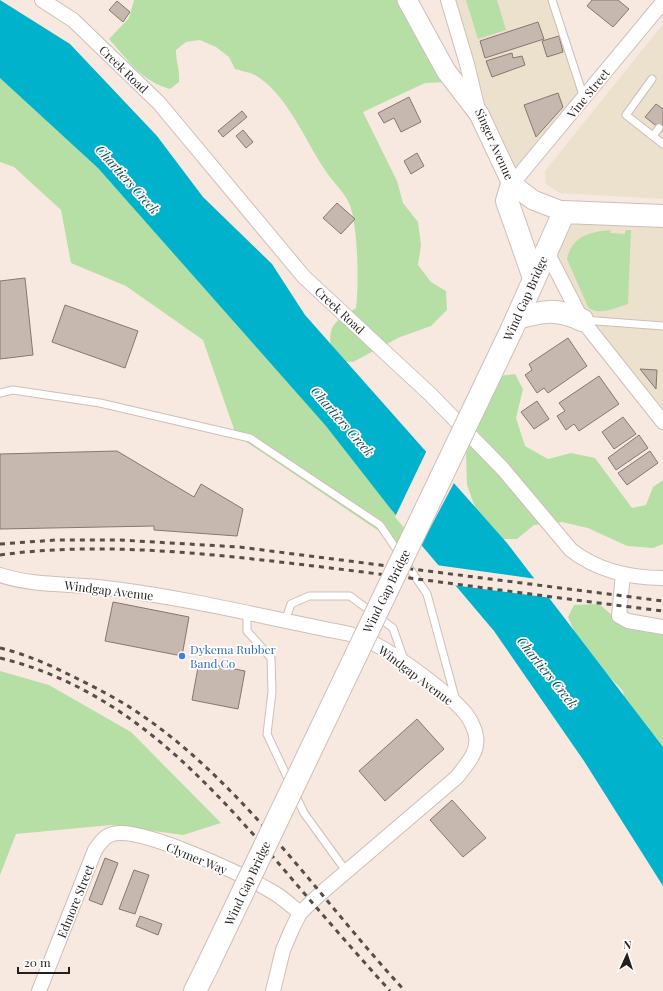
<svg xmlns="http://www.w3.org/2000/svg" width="663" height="991" viewBox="0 0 663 991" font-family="'Playfair Display',serif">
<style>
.commercial{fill:#ece1cc}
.green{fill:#b6dfa5}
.water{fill:#01b2cc}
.pier{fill:#f8e9e0}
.building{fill:#c6b7af;stroke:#857870}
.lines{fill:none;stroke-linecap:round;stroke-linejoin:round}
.lane-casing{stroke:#cdbeb7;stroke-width:9}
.street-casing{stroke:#cdbeb7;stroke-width:16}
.secondary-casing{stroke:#cdbeb7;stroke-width:21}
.primary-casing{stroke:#cdbeb7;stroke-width:24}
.lane{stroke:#fff;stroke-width:7}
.street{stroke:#fff;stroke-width:14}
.secondary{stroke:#fff;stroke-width:19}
.primary{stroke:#fff;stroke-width:22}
.rail{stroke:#554e49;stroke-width:3;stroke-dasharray:5 5;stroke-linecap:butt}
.primary-bridge-casing{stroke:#cdbeb7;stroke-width:24;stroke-linecap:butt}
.primary-bridge{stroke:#fff;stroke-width:22}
.shop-dot{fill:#3f7fe0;stroke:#fff;stroke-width:1.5}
.labels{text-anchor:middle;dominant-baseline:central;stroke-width:3.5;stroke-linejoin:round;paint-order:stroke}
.street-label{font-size:12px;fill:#241f1c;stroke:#fff}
.shop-label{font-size:12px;fill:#366cbe;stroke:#fff;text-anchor:start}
.water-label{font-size:13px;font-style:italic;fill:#114d58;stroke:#fff}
</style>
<rect width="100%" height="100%" fill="#f8e9e0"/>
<g class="commercial">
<path d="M448 0H552L584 98 512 184 479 114Z"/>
<path d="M663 24V199L560 193 546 184 545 171Z"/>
<path d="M564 212 663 216V422L582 320 546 250Z"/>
</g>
<g class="green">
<path d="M134 0H402L450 82 425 83 363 112 397 181 403 203 418 222 421 245 418 265 431 282 446 291 447 310 431 326 400 337 353 362 341 361 331 353C328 324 333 323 356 308 359 283 358 229 350 205 345 193 332 181 325 170 304 139 288 95 255 75 249 72 241 71 235 69L229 57 216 47 200 40 186 42 176 50C176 62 180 70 179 82L170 89C141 81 128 60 109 39L129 18Z"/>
<path d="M466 0H497L506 30 478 39Z"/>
<path d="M0 18 424 520 404 548 236 435 203 340 126 286 71 263 61 210 14 167 0 162Z"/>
<path d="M611 230 610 233 625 234 626 230H631L628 304C617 307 598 317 588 307L567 259C572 236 590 232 611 230Z"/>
<path d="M515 374 523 389 516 418 525 446 548 459 571 453 595 458 632 508 646 505 653 487 663 480V544L653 548 627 546 588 528 562 522 534 525 517 539H495L483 529 467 485 466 452 499 376Z"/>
<path d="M599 604 628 629 663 634V766L627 714 623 691 600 667 575 633 568 617 574 605Z"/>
<path d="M0 671 49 685 131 732 221 823 183 835 111 825 16 834 0 875Z"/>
</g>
<path class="water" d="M0 0 70 44 157 136 203 197 272 264 305 315 507 543 663 747V886L584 761 494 631 390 508 326 426 98 168 0 78Z"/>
<g class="pier">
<path d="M427 450 455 481 420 547 395 517Z"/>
<path d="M436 565 537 579 552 598 452 585Z"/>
</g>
<g class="building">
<path d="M592 0H618L629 9 613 27 587 6Z"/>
<path d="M117 1 130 12 123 22 109 10Z"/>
<path d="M538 22 544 39 485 58 480 41Z"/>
<path d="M559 36 563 52 547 57 542 41Z"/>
<path d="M512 53 513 58 522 56 525 65 492 77 486 61Z"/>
<path d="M558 93 563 107 536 137 524 105Z"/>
<path d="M409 97 421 122 401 132 394 118 384 123 378 113Z"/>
<path d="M656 104 663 109V131L645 117Z"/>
<path d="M242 111 247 117 223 137 218 131Z"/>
<path d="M243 130 253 142 246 148 236 136Z"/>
<path d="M417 153 424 166 411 174 404 161Z"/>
<path d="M337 203 355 219 341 234 323 218Z"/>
<path d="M25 278 33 355 0 359V281Z"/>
<path d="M65 305 138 331 125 368 52 342Z"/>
<path d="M568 338 587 366 548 393 544 388 537 393 525 375 532 370 529 364Z"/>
<path d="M640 369 657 370 656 389Z"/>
<path d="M599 376 619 404 579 431 574 424 566 430 557 416 565 411 559 403Z"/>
<path d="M537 401 549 419 534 429 521 412Z"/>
<path d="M623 417 636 434 614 449 602 432Z"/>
<path d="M639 435 648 448 616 470 608 458Z"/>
<path d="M117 451 194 497 201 484 243 509 237 536 154 530V526L0 529V454Z"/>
<path d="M650 451 658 463 627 485 618 473Z"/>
<path d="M113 602 189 617 182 656 105 641Z"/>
<path d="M199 662 245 671 238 709 192 700Z"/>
<path d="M417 719 444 749 385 801 359 771Z"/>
<path d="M452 800 486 838 463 857 430 820Z"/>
<path d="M105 858 118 863 102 905 89 900Z"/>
<path d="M134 870 149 875 135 914 119 909Z"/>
<path d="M140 916 162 924 158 935 136 926Z"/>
</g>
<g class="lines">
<defs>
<g id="lane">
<path d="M552 0 584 98"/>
<path d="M652 79 626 115 663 144"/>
<path d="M653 136 659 128"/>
<path d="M583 320 663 326"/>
<path d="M0 393 13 390 100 403 250 438 380 525 427 594 456 701"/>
<path d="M247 614V631L271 658 272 692 267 734 290 783"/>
<path d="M285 621 291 604 309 596H350L393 628 404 660"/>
<path d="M295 794 304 813 346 871"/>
</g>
<g id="street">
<path d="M42 0 73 20 159 103 304 277 431 395 503 469 571 550C598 571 630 578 663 578"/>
<path d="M448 0 467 64 478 110"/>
<path d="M512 184 663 2"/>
<path d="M546 250 582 320 663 422"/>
<path d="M623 574 619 616 628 621 663 627"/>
<path d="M0 575C36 587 76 583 114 589 193 599 272 619 350 634 357 637 365 640 373 643 398 656 448 692 466 714 470 719 475 729 476 736 479 752 466 765 457 777L320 894 300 913 292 929 283 950 273 991"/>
<path d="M39 991 95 850C101 841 107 833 119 833 152 832 240 873 271 891 281 896 290 905 300 913"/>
</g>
<path id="secondary" d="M407 0 446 71 479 114 512 184 533 200 564 212"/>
<g id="primary">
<path d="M512 184 507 201 534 278"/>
<path d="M517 318C544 311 556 308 582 320"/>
<path d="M512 329 564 212 663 216"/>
<path d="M195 991 206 969"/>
</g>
</defs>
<use href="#lane" class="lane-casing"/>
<use href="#street" class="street-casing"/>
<use href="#secondary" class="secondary-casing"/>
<use href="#primary" class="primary-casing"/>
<use href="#lane" class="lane"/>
<use href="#street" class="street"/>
<use href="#secondary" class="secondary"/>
<use href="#primary" class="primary"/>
<g class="rail">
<path d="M0 544 56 540H120L239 547 663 601"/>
<path d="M0 555C101 541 213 554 314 566 431 580 547 597 663 611"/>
<path d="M0 648C26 654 52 666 76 678 96 688 116 698 134 710 241 780 319 898 405 991"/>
<path d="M0 658C124 688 207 780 286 872 320 912 355 952 390 991"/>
</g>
<defs>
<path id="primary-bridge" d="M206 969 512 329"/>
</defs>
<use href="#primary-bridge" class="primary-bridge-casing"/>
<use href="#primary-bridge" class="primary-bridge"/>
</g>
<circle class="shop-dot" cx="182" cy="656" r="4"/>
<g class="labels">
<g class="street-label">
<text transform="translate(124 69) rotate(44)">Creek Road</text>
<text transform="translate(588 93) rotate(-51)">Vine Street</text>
<text transform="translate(495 144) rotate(66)">Singer Avenue</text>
<text transform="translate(525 298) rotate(-66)">Wind Gap Bridge</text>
<text transform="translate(340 310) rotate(43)">Creek Road</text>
<text transform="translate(109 590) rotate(7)">Windgap Avenue</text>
<text transform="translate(386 591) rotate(-64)">Wind Gap Bridge</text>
<text transform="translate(416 675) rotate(37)">Windgap Avenue</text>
<text transform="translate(197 858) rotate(22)">Clymer Way</text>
<text transform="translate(247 883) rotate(-65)">Wind Gap Bridge</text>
<text transform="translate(75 901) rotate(-68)">Edmore Street</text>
</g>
<g class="shop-label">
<text x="190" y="649">Dykema Rubber<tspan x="190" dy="14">Band Co</tspan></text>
</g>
<g class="water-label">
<text transform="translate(128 179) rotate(48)">Chartiers Creek</text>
<text transform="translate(343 421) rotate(49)">Chartiers Creek</text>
<text transform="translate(548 672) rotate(51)">Chartiers Creek</text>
</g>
</g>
<g transform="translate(627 955) rotate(3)" stroke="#ffffff" stroke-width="3" paint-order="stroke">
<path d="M0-3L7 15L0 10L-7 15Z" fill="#241f1c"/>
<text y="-6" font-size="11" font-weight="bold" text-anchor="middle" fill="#241f1c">N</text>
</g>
<path d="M18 967v6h51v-6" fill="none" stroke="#241f1c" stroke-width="2"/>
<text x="24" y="967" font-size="12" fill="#241f1c" stroke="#ffffff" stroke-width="3" paint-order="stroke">20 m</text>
</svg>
